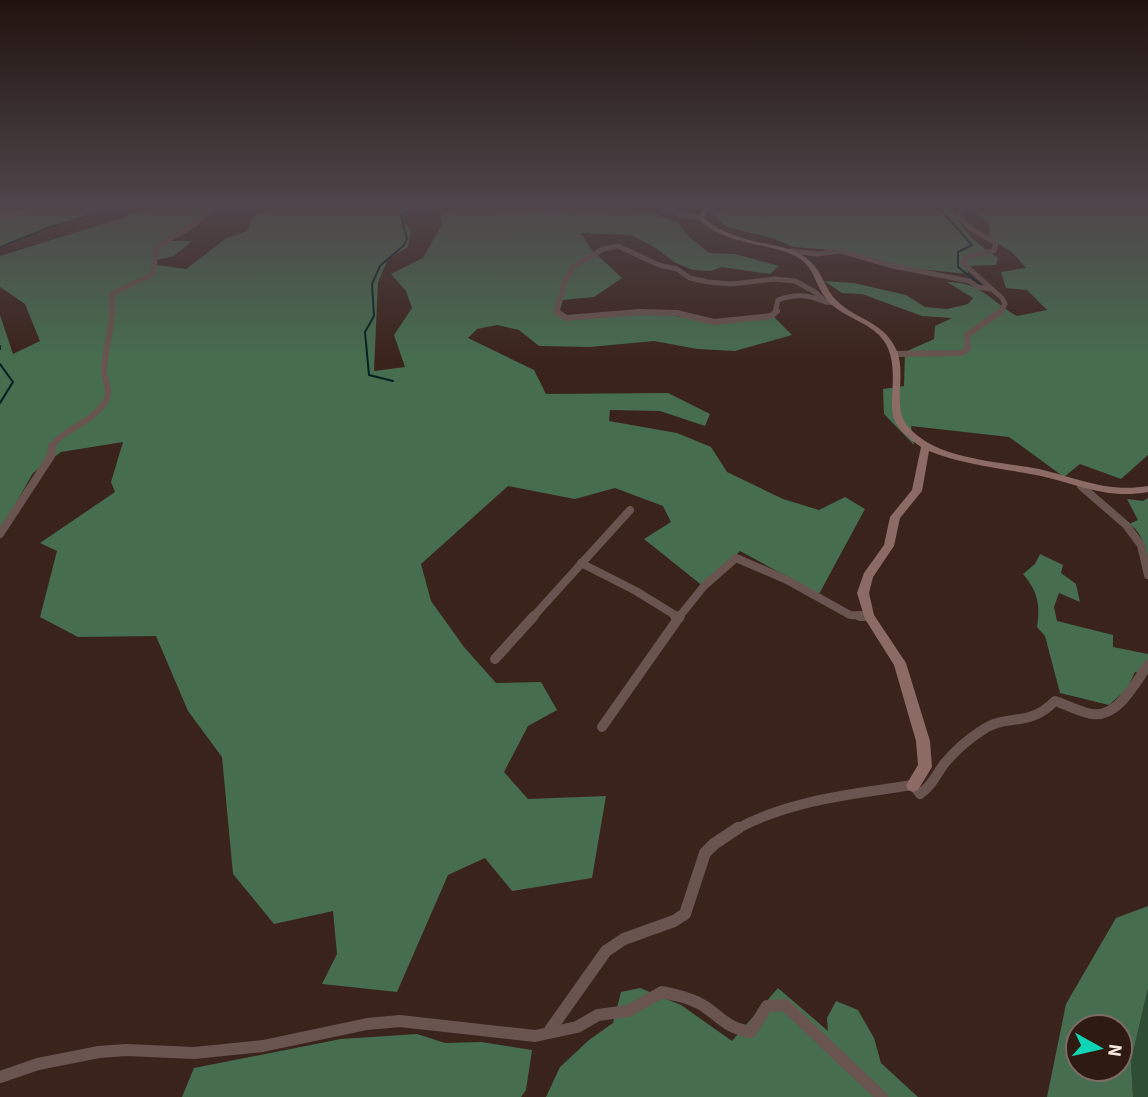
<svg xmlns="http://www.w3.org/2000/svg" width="1148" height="1097" viewBox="0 0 1148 1097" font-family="'Source Sans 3',sans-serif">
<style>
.green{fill:#2f4c35}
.forest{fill:#466d4e;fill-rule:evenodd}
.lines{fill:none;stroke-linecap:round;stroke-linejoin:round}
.stream{stroke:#001f1f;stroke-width:2}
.street-far4{stroke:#69544f;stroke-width:5}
.street-far3{stroke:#69544f;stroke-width:6}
.street-far2{stroke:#69544f;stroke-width:8}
.street-far1{stroke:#69544f;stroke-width:10}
.street{stroke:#69544f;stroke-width:12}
.secondary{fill:#8c6b64;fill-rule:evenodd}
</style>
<rect width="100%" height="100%" fill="#3a231b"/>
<path class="green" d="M1148 988V1097H1133L1131 1061Z"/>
<g class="forest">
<path d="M0 205H124L68 221 0 247Z"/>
<path d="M156 205H221L168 241H192L174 256 156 260 157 265 186 269 227 238 247 231 252 217 277 205H429L408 209 401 219 411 230 408 247 388 259 378 282 374 371 405 367 394 335 412 308 406 291 391 274 423 258 442 224 441 214 459 205H491L500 209 555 213 576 209 654 213 678 223 688 236 709 253 735 254 779 266 770 274 722 267 711 271 693 270 674 262 656 248 631 235 581 233 591 249 622 278 594 297 563 300 559 313 571 317 649 312 714 322 771 314 792 335 735 351 697 349 654 341 590 347 539 346 519 330 497 325 477 329 468 338 534 370 546 394 668 393 710 414 705 426 660 411 610 410 609 421 677 433 711 447 727 472 783 499 819 510 845 497 865 509 819 594 740 551 704 587 644 539 671 522 663 506 615 488 575 499 508 486 421 564 431 601 464 647 496 683 541 682 557 710 528 726 504 772 528 799 606 796 592 878 512 891 485 858 448 875 397 992 322 984 337 954 333 911 274 924 233 874 222 757 188 711 156 636 78 637 40 617 57 551 40 543 115 492 111 482 123 442 61 452 33 473 0 531V315L13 354 40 341 25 304 0 287V256L119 219Z"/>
<path d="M736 205H952C962 233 975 242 998 258L996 265 967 266 968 274 909 268 842 251 794 247 772 238 726 227 713 214Z"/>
<path d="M985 205H1148V455L1121 479 1080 464 1064 477 1009 437 911 426 914 445 884 414 883 389 904 386 905 352 934 339 935 326 952 318 922 316 862 294 842 293 824 281 854 283 906 295 925 307 947 309 968 304 973 298 947 282C982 282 990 301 1017 316L1047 310 1027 290 1006 288 1001 272 1026 268 1013 253 991 239 989 223 976 213 986 208Z"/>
<path d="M1148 498V563C1145 547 1143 533 1129 524L1138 520 1127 499 1143 501Z"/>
<path d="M1040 554 1063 565 1061 573 1076 584 1080 602 1059 593 1054 607 1057 621 1113 635V647L1148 654V674L1135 672 1127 689 1109 705 1060 693 1045 636 1037 627C1041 605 1037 590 1023 574L1035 564Z"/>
<path d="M1148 906V988L1131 1061 1133 1097H1047L1066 1004 1116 918ZM1078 1027H1120V1069H1078Z"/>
<path d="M640 988 681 1005 732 1041 778 988 828 1031 827 1018 836 1001 858 1010 874 1038 881 1063 918 1097H546L560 1067 589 1040 613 1023 621 992Z"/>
<path d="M417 1034 445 1043 481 1042 532 1050 526 1090 521 1097H182L194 1068 341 1039Z"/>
</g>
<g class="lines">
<g class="stream">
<path d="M955 205 940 209 972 245 958 252V267L982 286"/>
<path d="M0 247 50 227 125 205"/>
<path d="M0 346V349"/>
<path d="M0 364 13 382 0 403"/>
<path d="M393 381 369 375 365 332 374 316 372 284 380 266 404 245 407 239 401 216 425 205"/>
</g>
<g class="street-far4">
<path d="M527 205C544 215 561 215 578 205"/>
<path d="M663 205 681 215 701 218"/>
<path d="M960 205 957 215 970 228 996 243 994 251 968 256 963 263 1002 298 1005 304 1000 313"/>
<path d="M790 251 817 254 840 251 893 266 969 281 978 287 991 289"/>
<path d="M826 302 834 303"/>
<path d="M112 313V294L153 274 157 247 195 224 214 205"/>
<path d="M556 313 565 281 573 267 603 249 618 246 659 265 677 269 690 278 708 282 732 284 774 279 795 281 815 292 826 302"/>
<path d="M625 313H678"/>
<path d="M775 313 778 300C795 293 809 295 826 302"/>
</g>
<g class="street-far3">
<path d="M556 311 566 318 639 312 677 313 714 322 771 316 777 311"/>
<path d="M894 354 962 353 968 348 967 335 1001 311"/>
<path d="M52 448C56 432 97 422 107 398 111 389 104 380 104 371 104 352 112 332 112 311"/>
</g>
<g class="street-far2">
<path d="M1081 486 1126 525 1141 545 1148 575"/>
<path d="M0 534 51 456 52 446"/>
<path d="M581 563 636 591 678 617"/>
<path d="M533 617 630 510"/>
<path d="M679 617 704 586 736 558 787 580 850 615 869 616"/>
</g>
<g class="street-far1">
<path d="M675 616 679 618"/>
<path d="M860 616H869"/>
<path d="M495 659 534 616"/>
<path d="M602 727 680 616"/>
<path d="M735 830C789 800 853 794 913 785L920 794C932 786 936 775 944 764 954 752 967 740 981 731 1008 712 1027 729 1055 701 1067 705 1080 712 1092 714 1118 718 1135 683 1148 665"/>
</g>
<g class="street">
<path d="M550 1030 606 951 624 939 674 921 685 914 705 853 714 844 738 828"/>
<path d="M0 1077 38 1064 99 1052 126 1050 194 1053 263 1046 367 1024 400 1021 535 1036 577 1027 598 1015 628 1011 662 992C676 995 691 998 704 1006 723 1019 727 1028 751 1032L767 1006 785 1005 882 1097"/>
</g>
<g class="secondary">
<path d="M39 205H49L0 221V217Z"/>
<path d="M704 205H710L704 218C717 230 739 238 757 242 776 246 796 248 811 262 823 273 825 290 837 301 858 321 884 321 897 351 906 373 893 406 906 424 933 460 998 461 1039 469 1078 478 1107 493 1148 486V492C1106 500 1076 483 1036 475 1000 468 963 465 929 451L922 491 900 518 894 546 873 577 869 593 874 615 906 663 930 741 932 767 918 790 913 792 908 790 906 785 918 765 916 741 894 665 865 619 857 593 864 573 884 545 890 517 912 490 921 447C911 440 900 432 895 421 892 415 892 407 892 400 893 377 896 352 879 335 865 321 844 317 830 303 811 283 818 263 786 252 762 244 714 240 698 218Z"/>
</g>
</g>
<linearGradient id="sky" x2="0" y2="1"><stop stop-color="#20130f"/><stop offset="0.57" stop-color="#4f454a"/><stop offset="1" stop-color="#4f454a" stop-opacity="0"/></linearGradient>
<rect width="1148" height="359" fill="url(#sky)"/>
<g transform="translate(1099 1048) rotate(98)"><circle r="33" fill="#2f1a11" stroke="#7e6b63" stroke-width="2"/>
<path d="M0-5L12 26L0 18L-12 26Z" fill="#0dd5b5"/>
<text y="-10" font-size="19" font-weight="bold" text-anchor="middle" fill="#f5e5df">N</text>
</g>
</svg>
